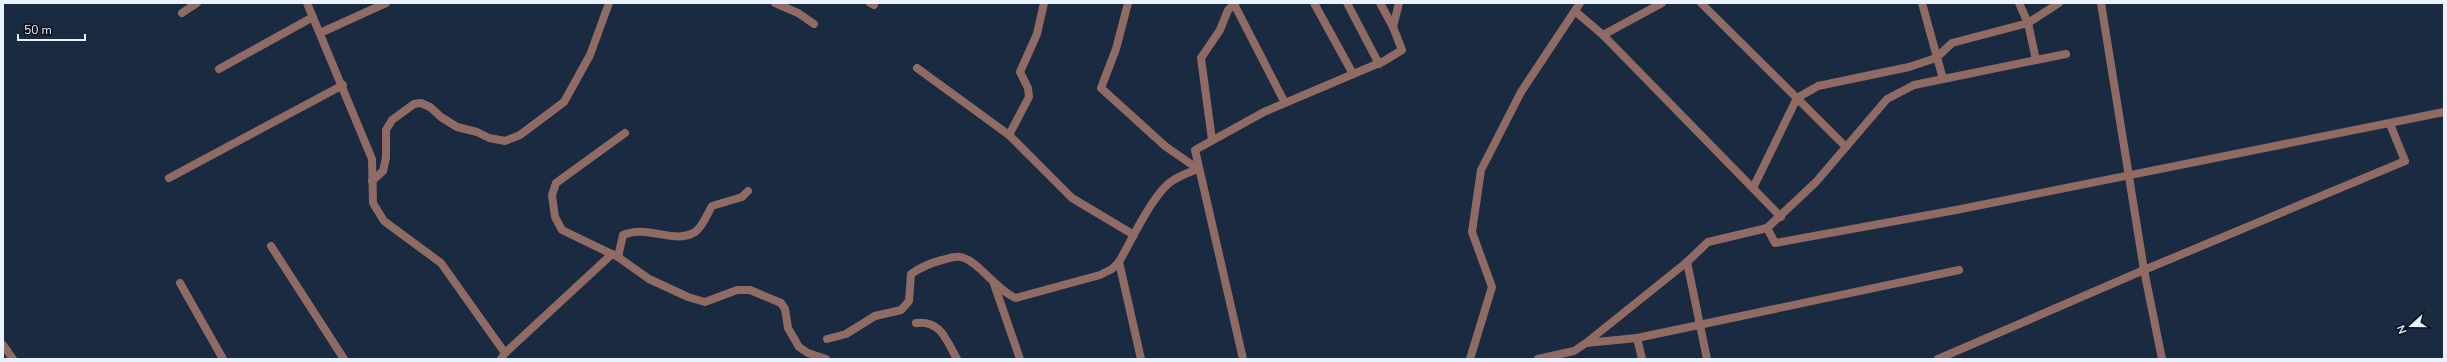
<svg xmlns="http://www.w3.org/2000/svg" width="2447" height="362" viewBox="0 0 2447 362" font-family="'Nunito Sans',sans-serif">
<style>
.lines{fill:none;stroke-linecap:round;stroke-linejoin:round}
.street{stroke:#906b64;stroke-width:8}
</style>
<rect width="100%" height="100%" fill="#192a41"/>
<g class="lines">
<g class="street">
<path d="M307 3 372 159 373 203 384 221 441 263 505 353 501 359"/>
<path d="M775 3 798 13 814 24"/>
<path d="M870 3 874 5"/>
<path d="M1128 3 1116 49 1101 88 1165 146 1198 169"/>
<path d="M1314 3 1353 74"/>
<path d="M1347 3 1379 64"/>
<path d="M1380 3 1393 27"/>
<path d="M1701 3 1846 147"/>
<path d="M1922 3 1943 79"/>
<path d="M2019 3 2028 23 2036 60"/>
<path d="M2101 3 2144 270 2162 359"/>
<path d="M1234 4 1285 103"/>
<path d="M1576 12 1603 35 1781 217"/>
<path d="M182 13 197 3"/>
<path d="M320 33 386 3"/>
<path d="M1603 35 1662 3"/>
<path d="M917 68 1009 135 1072 198 1134 235"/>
<path d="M219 69 313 17"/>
<path d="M625 133 556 183 552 195 555 217 562 230 618 257 649 279 688 297 705 302 737 290H750L781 303 785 309 788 328 799 347 808 353 826 359"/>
<path d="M1009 135 1029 97 1028 88 1020 72 1037 34 1044 3"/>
<path d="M1212 140 1201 58 1220 30 1228 10 1235 3"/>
<path d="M169 178 343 85"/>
<path d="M372 181 383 171 386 158V130L392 120 414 104 421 103 430 107 441 117 457 127 477 132 489 138 505 141 520 135 564 102 590 55 609 3"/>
<path d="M1753 188 1797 98 1818 86 1909 67 1936 58 1952 43 2028 23 2059 3"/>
<path d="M1767 228 1816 182 1887 99 1914 85 2066 54"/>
<path d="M271 246 344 359"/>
<path d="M618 257 623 235C648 224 674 245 695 232 703 227 707 214 712 206L742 197 748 191"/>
<path d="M1119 262 1141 359"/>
<path d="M1687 262 1707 359"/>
<path d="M180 283 223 359"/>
<path d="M994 284 1020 359"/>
<path d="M916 323C941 320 946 340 957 359"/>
<path d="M1637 338 1642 359"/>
<path d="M827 339 846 334 875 316 901 310 909 301 911 274C921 267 930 263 942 260 947 259 954 256 960 257 977 259 997 291 1016 298L1100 275 1112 269 1119 262C1131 241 1150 200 1168 184 1176 177 1187 173 1198 169"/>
<path d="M1586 343 1687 262 1708 242 1767 228 1775 243 1956 210 2444 112"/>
<path d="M3 345 13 359"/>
<path d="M505 353 612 254"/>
<path d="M1243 359 1195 150 1264 112 1384 61 1402 50 1393 27 1399 3"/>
<path d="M1470 359 1492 287 1472 232 1481 170 1521 92 1580 3"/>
<path d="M1538 359 1574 351 1586 343 1637 338 1959 270"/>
<path d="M1938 359 2144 270 2405 161 2390 124"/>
</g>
</g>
<rect width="2447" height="362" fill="none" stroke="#e9f2fe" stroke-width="8"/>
<g transform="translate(2411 326) rotate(249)" stroke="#0b121d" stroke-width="3" paint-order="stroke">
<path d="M0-3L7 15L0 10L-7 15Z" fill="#e9f2fe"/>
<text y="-6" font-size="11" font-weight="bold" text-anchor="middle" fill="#e9f2fe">N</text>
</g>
<path d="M18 34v6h67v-6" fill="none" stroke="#e9f2fe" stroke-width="2"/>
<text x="24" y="34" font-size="12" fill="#e9f2fe" stroke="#0b121d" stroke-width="3" paint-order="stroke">50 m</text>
</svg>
